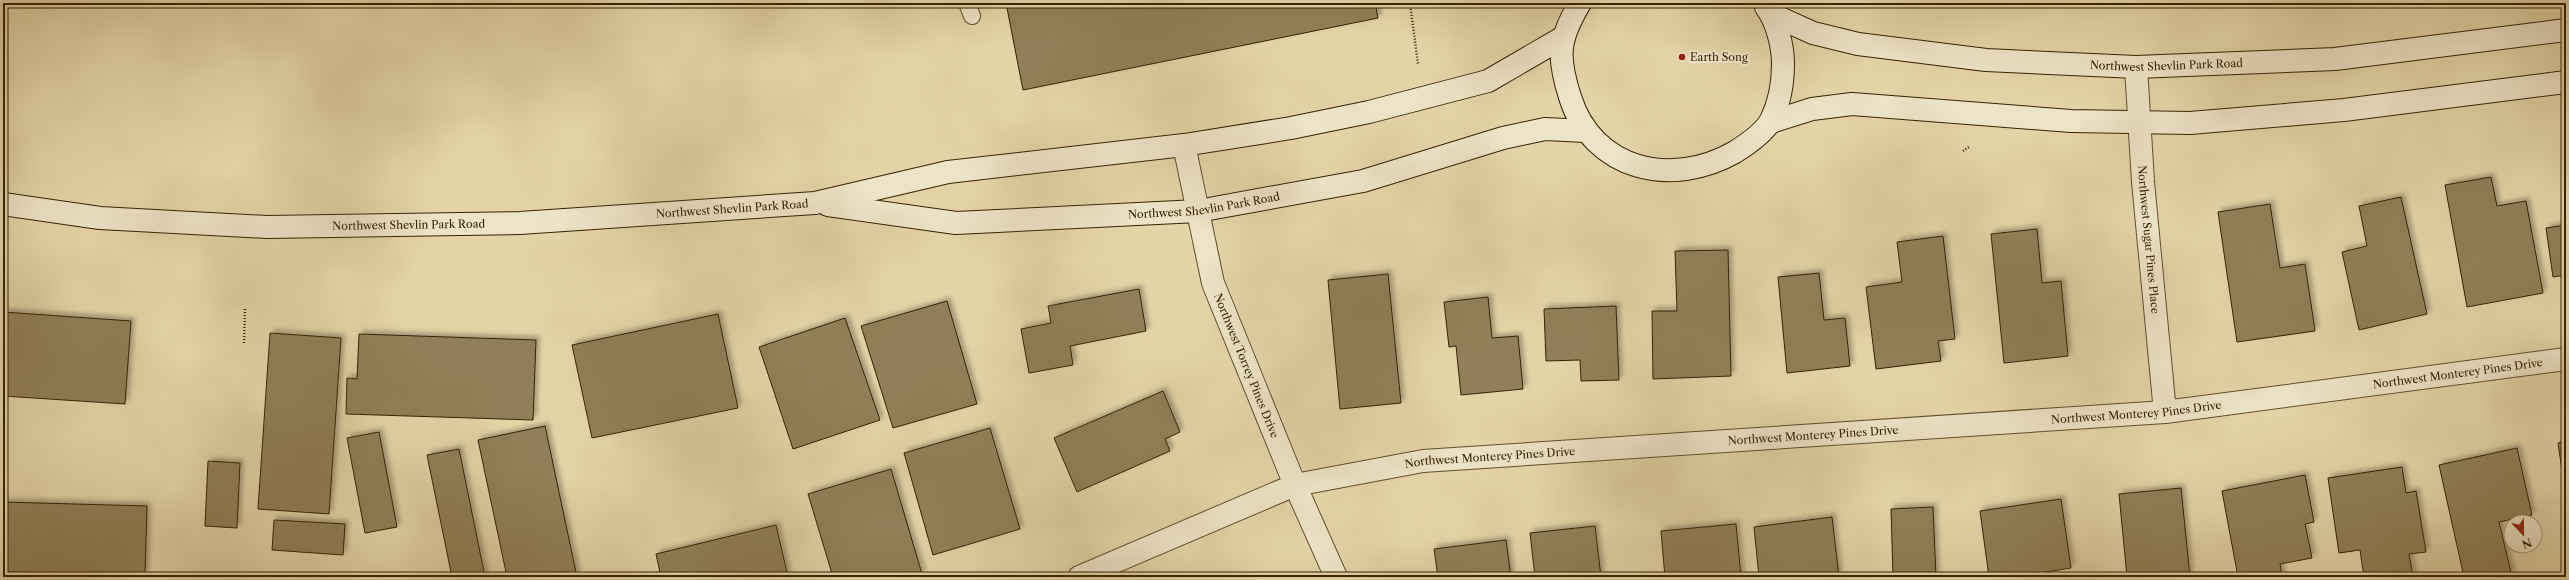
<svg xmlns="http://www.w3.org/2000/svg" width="2569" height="580" viewBox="0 0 2569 580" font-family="'Libre Caslon Text',serif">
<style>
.building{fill:#907f59;stroke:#362305;filter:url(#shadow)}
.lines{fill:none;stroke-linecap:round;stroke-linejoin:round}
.lane-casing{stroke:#614f2e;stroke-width:18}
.street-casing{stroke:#614f2e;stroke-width:24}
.secondary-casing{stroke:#362305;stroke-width:24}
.path{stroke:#362305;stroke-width:2.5;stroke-dasharray:1 2;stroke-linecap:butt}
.lane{stroke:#ede3c6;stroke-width:16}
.street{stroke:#ede3c6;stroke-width:22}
.secondary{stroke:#ede3c6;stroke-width:22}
.poi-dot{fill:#8f2418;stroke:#ede3c6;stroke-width:1.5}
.labels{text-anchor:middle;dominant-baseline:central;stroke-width:4;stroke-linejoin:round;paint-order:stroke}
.poi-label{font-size:11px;fill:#362305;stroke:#ede3c6;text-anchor:start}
.street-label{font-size:11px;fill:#362305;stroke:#ede3c6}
</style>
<defs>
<filter id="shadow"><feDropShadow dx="3.5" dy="-3.5" stdDeviation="2" flood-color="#0004"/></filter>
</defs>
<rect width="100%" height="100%" fill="#e3d4a7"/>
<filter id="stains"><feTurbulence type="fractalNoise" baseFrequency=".005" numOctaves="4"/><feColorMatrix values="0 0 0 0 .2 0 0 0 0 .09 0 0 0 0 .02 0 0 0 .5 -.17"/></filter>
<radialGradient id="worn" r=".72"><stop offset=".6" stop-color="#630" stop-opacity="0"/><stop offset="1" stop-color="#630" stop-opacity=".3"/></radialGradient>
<g class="building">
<path d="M1006 3H1375L1378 18 1023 90Z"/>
<path d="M2491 177 2497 206 2526 201 2543 293 2467 307 2445 185Z"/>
<path d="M2401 197 2427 314 2359 330 2342 252 2367 246 2359 206Z"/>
<path d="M2270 204 2280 268 2305 264 2315 331 2237 342 2218 212Z"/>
<path d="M2566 225V275L2553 277 2546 228Z"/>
<path d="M2037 229 2042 283 2061 281 2068 356 2004 363 1991 234Z"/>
<path d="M1943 236 1955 339 1938 341 1941 361 1876 369 1866 287 1902 282 1897 242Z"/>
<path d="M1728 250 1731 376 1653 379 1652 311H1677L1675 251Z"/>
<path d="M1819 273 1824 320 1845 318 1850 366 1787 373 1778 277Z"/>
<path d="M1388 274 1401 403 1340 409 1328 280Z"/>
<path d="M1139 289 1146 331 1070 346 1073 365 1029 373 1021 329 1051 323 1048 306Z"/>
<path d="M1488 297 1492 338 1518 336 1523 389 1461 395 1456 346 1449 347 1444 302Z"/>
<path d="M947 301 977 404 893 428 861 326Z"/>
<path d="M1616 306 1619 380 1581 381 1580 360 1546 361 1544 309Z"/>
<path d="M3 312 131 321 125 404 3 396Z"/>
<path d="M718 314 738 408 592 438 572 345Z"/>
<path d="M845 318 880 420 793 449 759 347Z"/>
<path d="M270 333 341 338 329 514 258 509Z"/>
<path d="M359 334 536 340 533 420 346 414 347 378 357 379Z"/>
<path d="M1163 391 1180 432 1165 439 1170 451 1077 492 1054 438Z"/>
<path d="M545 426 577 577H507L478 440Z"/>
<path d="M990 428 1020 529 933 555 904 453Z"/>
<path d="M379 432 397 527 365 533 347 438Z"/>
<path d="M2566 441V498L2558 443Z"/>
<path d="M2517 448 2532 515 2499 522 2512 577H2464L2439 465Z"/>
<path d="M459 449 485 577H452L427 455Z"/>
<path d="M208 461 240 463 237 528 205 526Z"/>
<path d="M2402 467 2406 493 2416 491 2426 552 2409 554 2413 577H2364L2360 550 2339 553 2328 478Z"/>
<path d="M891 469 922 574 913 577H833L808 494Z"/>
<path d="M2305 475 2314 522 2305 524 2312 558 2280 564 2282 577H2238L2222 491Z"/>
<path d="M2181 488 2190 577H2127L2119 494Z"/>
<path d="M2061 499 2071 568 2040 573 2041 577H1989L1980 511Z"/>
<path d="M3 502 147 506 145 575 3 572Z"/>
<path d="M1933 507 1936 577H1893L1891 509Z"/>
<path d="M1832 517 1839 577H1759L1754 527Z"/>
<path d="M274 520 345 524 343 555 272 550Z"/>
<path d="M1736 524 1741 577H1665L1661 531Z"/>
<path d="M776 525 788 577H661L656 554Z"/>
<path d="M1595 526 1601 577H1535L1530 533Z"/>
<path d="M1506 540 1511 577H1438L1434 549Z"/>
</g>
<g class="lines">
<defs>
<path id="lane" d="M967 3 972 16"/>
<g id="street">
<path id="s1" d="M2136 67 2143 182 2165 412"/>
<path id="s2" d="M1184 145 1213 283 1295 485 1336 577"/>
<path id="s3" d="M1079 577 1295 485 1423 461 2165 412 2566 359"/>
</g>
<g id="secondary">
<path d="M1580 3C1558 40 1557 56 1570 97 1593 171 1672 188 1735 152 1746 145 1765 132 1771 120 1780 102 1783 84 1783 64 1783 46 1777 22 1766 7"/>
<path id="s4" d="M1771 14 1813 33 1858 44 1986 60 2136 67 2335 59 2566 30"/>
<path d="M1771 122 1812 109 1852 104 2071 121 2190 123 2344 110 2566 82"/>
<path id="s5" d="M3 204 100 218 267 227 520 223 815 203 948 172 1184 145 1291 128 1369 112 1488 81 1562 38"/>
<path id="s6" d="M828 205 956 223 1198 211 1363 181 1503 138 1545 129 1586 131"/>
</g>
</defs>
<use href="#lane" class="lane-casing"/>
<use href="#street" class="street-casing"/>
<use href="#secondary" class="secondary-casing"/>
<g class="path">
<path d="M1410 3 1418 64"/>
<path d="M1963 151 1969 147"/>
<path d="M244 343 245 308"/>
</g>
<use href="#lane" class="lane"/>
<use href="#street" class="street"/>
<use href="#secondary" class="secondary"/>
</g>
<circle class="poi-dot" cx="1682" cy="57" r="4"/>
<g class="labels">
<g class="poi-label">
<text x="1690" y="57">Earth Song</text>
</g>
<g class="street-label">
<text stroke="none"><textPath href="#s4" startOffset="402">Northwest Shevlin Park Road</textPath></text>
<text stroke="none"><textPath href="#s6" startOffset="378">Northwest Shevlin Park Road</textPath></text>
<text stroke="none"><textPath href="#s5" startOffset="731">Northwest Shevlin Park Road</textPath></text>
<text stroke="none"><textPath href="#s5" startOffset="407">Northwest Shevlin Park Road</textPath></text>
<text stroke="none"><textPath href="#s1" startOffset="173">Northwest Sugar Pines Place</textPath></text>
<text stroke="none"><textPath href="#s2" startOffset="230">Northwest Torrey Pines Drive</textPath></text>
<text stroke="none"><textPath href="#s3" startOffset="1404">Northwest Monterey Pines Drive</textPath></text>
<text stroke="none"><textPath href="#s3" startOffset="1080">Northwest Monterey Pines Drive</textPath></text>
<text stroke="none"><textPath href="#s3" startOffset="756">Northwest Monterey Pines Drive</textPath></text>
<text stroke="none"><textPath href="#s3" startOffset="432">Northwest Monterey Pines Drive</textPath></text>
</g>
</g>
<rect width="2569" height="580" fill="none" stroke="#e3d4a7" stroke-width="16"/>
<rect x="4" y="4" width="2561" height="572" fill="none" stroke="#362305" stroke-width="2"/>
<rect x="8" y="8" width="2553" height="564" fill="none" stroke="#362305"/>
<g transform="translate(2523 534) rotate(158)"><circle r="19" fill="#ede3c6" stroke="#a49679"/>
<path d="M0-3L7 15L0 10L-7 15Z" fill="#8f2418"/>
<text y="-6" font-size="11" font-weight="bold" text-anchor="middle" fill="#362305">N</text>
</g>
<rect width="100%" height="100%" filter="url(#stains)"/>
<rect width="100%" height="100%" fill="url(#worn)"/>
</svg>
